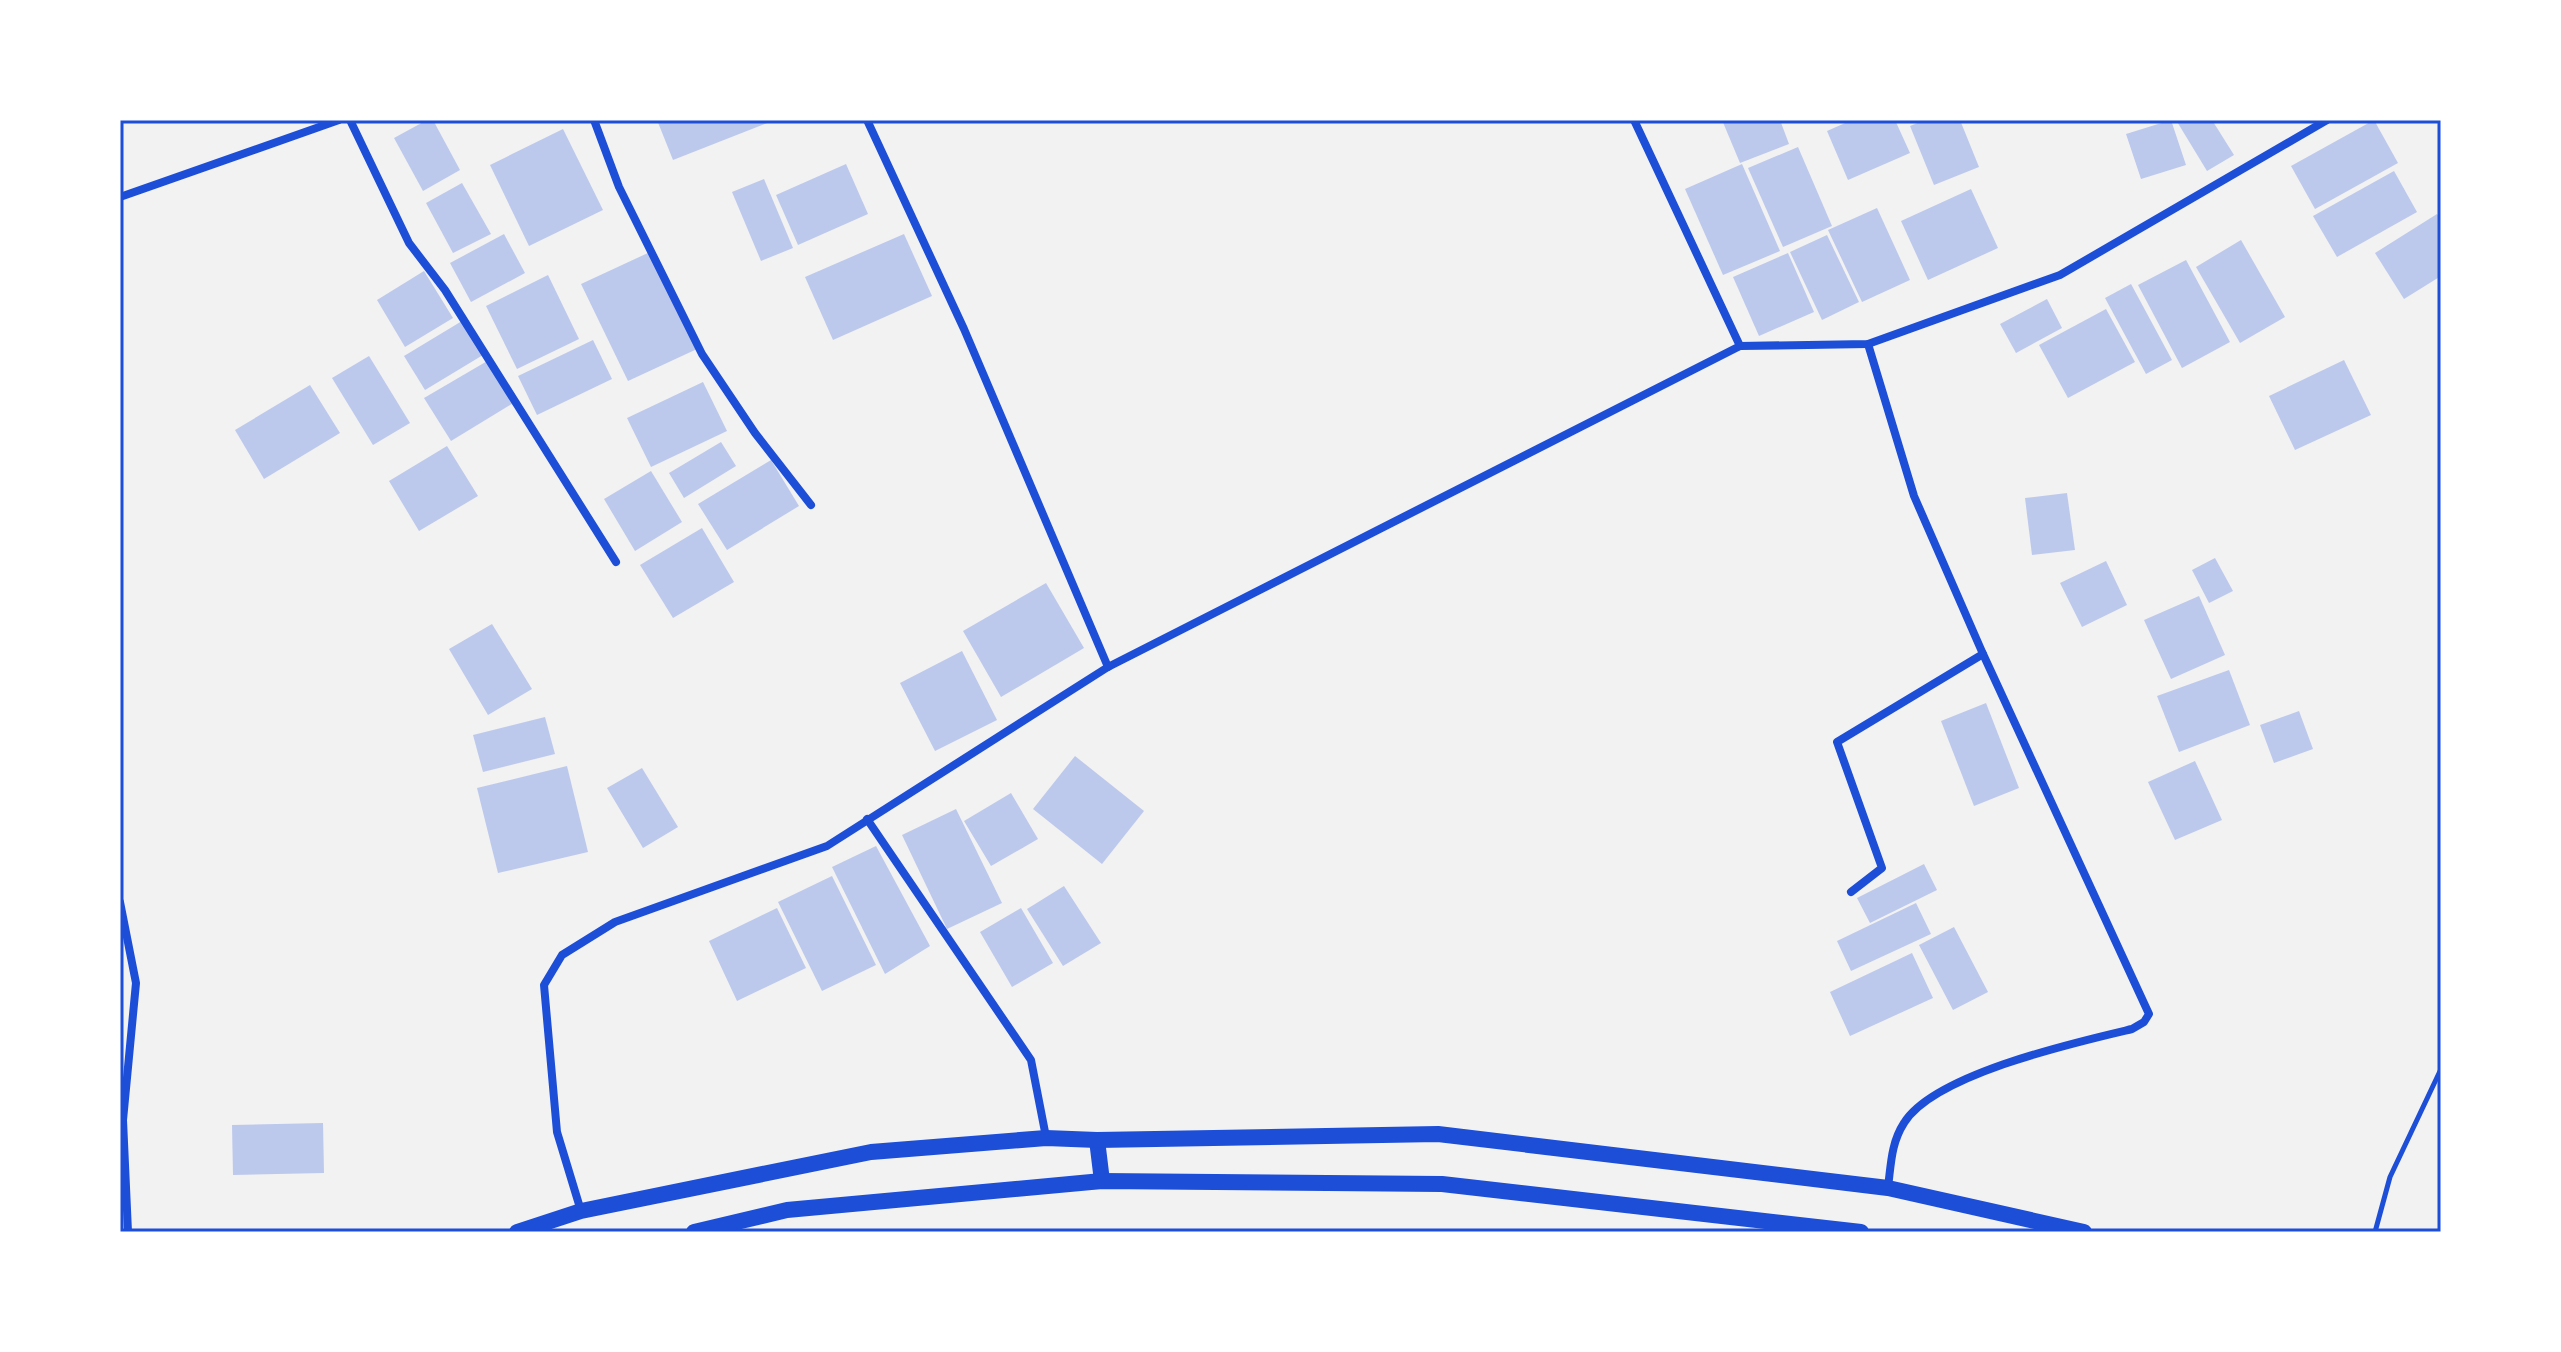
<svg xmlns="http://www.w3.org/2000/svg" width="2561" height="1352" viewBox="0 0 2561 1352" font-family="'Titillium Web',sans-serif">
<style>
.building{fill:#bdc9ec}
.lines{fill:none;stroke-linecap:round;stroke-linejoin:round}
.path{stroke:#1d4ed8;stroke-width:5}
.minor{stroke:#1d4ed8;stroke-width:8}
.secondary{stroke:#1d4ed8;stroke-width:16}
.neatline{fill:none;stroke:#1d4ed8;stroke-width:3}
</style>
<rect width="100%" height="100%" fill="#f2f2f2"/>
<g class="building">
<path d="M427 120H433L460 170 423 191 394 138Z"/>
<path d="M657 120H775L673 160Z"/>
<path d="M1722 120H1780L1789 144 1740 163Z"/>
<path d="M1852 120H1895L1910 153 1848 180 1827 131Z"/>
<path d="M1925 120H1960L1979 167 1934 185 1910 126Z"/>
<path d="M2171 120 2186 165 2141 179 2126 134Z"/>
<path d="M2176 120H2212L2234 155 2207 171Z"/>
<path d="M2374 120 2398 163 2315 209 2291 166Z"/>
<path d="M563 129 603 210 529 246 490 165Z"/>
<path d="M1798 147 1832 226 1783 247 1748 168Z"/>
<path d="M846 164 868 214 798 245 776 195Z"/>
<path d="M1742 164 1780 251 1723 275 1685 189Z"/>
<path d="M2394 171 2417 212 2337 257 2313 216Z"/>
<path d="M764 179 793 248 761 261 732 192Z"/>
<path d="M462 183 491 234 453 253 426 203Z"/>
<path d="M1971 189 1998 248 1928 280 1901 221Z"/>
<path d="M1877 208 1910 280 1862 302 1828 230Z"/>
<path d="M2437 214 2441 220V276L2404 299 2375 253Z"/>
<path d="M504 234 525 273 471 302 450 263Z"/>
<path d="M904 234 932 296 833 340 805 277Z"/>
<path d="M1827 235 1859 302 1822 320 1790 252Z"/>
<path d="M2241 240 2285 317 2240 343 2196 267Z"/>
<path d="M650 252 697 349 628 381 581 284Z"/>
<path d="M1788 253 1814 312 1759 336 1733 277Z"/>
<path d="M2186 260 2230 342 2182 368 2138 285Z"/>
<path d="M424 271 453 318 405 347 377 300Z"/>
<path d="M548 275 579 339 517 369 486 306Z"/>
<path d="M2131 284 2172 360 2146 374 2105 298Z"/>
<path d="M2047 299 2062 328 2016 353 2000 324Z"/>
<path d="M2106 309 2135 362 2068 398 2039 345Z"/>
<path d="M462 321 483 355 425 390 404 356Z"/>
<path d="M593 340 612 379 537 415 518 376Z"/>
<path d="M369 356 410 423 373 445 332 378Z"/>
<path d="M489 360 515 402 451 441 424 398Z"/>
<path d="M2344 360 2371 415 2295 450 2269 396Z"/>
<path d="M703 382 727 431 651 467 627 418Z"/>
<path d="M310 385 340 433 264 479 235 430Z"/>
<path d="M721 442 736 466 684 498 669 473Z"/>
<path d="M447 446 478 496 419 531 389 481Z"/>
<path d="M771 460 799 506 727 550 698 504Z"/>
<path d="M651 471 682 522 635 551 604 499Z"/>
<path d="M2067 493 2075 550 2032 555 2025 498Z"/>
<path d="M702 528 734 582 673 618 640 565Z"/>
<path d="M2215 558 2233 591 2209 603 2192 570Z"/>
<path d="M2106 561 2127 605 2082 627 2060 583Z"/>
<path d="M1046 583 1084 648 1001 697 963 631Z"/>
<path d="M2199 596 2225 655 2171 679 2144 620Z"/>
<path d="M492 624 532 689 488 715 449 649Z"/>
<path d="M962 651 997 720 935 751 900 683Z"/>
<path d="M2229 670 2250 725 2179 752 2157 696Z"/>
<path d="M1986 703 2019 788 1974 806 1941 721Z"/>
<path d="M2299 711 2313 749 2274 763 2260 725Z"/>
<path d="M545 717 555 754 483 772 473 735Z"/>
<path d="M1075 756 1144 811 1102 864 1033 809Z"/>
<path d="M2195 761 2222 820 2175 840 2148 782Z"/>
<path d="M567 766 588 852 498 873 477 788Z"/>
<path d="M642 768 678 827 643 848 607 788Z"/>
<path d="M1011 793 1038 839 991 866 964 821Z"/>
<path d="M956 809 1002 903 947 929 902 835Z"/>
<path d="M876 846 930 946 885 974 832 867Z"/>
<path d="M1924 864 1937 890 1870 923 1857 898Z"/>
<path d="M832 876 876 965 822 991 778 902Z"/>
<path d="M1064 886 1101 943 1063 966 1027 909Z"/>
<path d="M1916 903 1931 934 1851 971 1837 941Z"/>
<path d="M777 908 806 968 737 1001 709 941Z"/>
<path d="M1021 908 1053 963 1012 987 980 932Z"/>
<path d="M1954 927 1988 992 1953 1010 1919 945Z"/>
<path d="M1912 953 1933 998 1850 1036 1830 992Z"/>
<path d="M323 1123 324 1173 233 1175 232 1125Z"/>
</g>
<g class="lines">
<path class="path" d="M2375 1232 2390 1177 2441 1069"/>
<g class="minor">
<path d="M350 120 409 243 445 290 616 562"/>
<path d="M594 120 619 187 702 354 755 433 811 505"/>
<path d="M867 120 964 329 1108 667"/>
<path d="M1634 120 1740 346"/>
<path d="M120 197 339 120"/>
<path d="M867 819 1031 1060 1046 1137"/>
<path d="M1851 892 1882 868 1837 742 1983 654 1914 496 1868 344"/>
<path d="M120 902 136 983 123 1120 128 1232"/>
<path d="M1888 1187C1891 1165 1891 1143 1904 1123 1934 1074 2077 1042 2132 1029L2144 1022 2149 1014 1983 654"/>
<path d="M581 1211 557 1132 544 985 562 955 615 922 827 846 1108 667 1740 346 1868 344 2060 275 2327 120"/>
</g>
<g class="secondary">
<path d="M1097 1140 1102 1181"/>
<path d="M517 1232 581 1211 871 1152 1046 1138 1097 1140 1438 1134 1888 1188 2084 1232"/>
<path d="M694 1232 787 1210 1102 1181 1442 1184 1861 1232"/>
</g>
</g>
<rect width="2561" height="1352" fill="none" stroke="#ffffff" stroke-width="244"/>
<rect x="122" y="122" width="2317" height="1108" class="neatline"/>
</svg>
